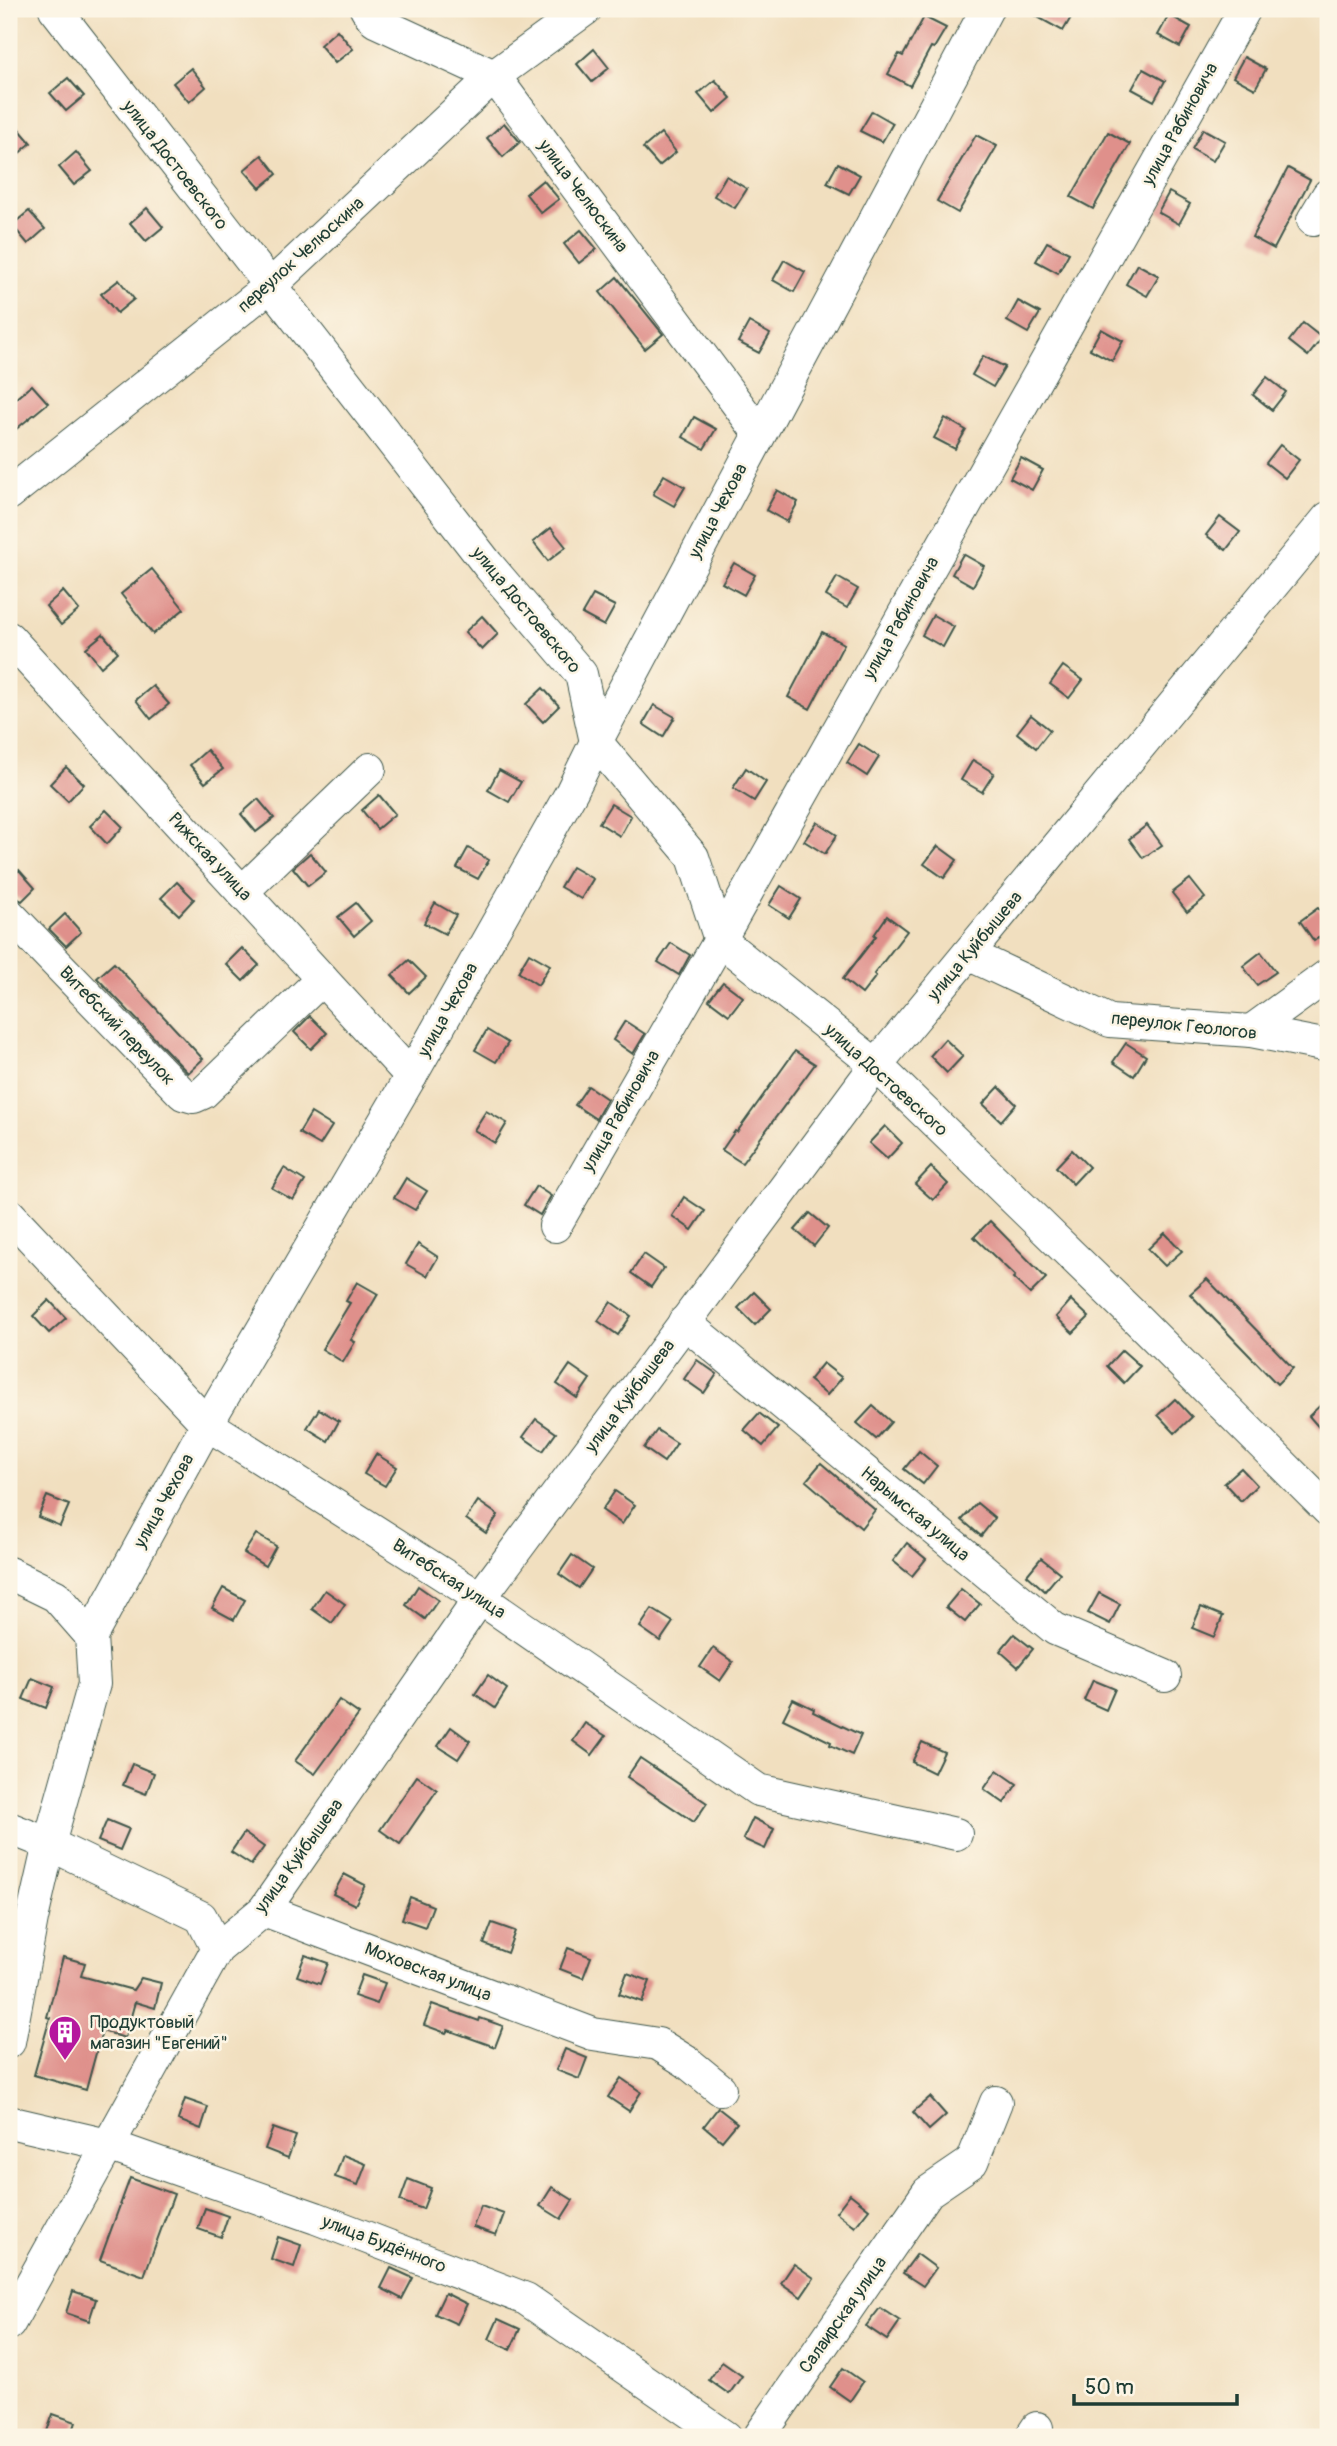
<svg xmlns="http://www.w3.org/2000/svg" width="1337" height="2446" viewBox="0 0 1337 2446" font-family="Pangolin,sans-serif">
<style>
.building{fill:#df908b}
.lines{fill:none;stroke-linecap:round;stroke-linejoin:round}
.minor-casing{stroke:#3e5549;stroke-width:34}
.minor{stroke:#fff;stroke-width:32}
.labels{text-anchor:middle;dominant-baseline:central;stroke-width:5;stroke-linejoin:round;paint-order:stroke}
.street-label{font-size:18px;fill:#1f3d34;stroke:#fcf5e5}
.poi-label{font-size:18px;fill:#1f3d34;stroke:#fcf5e5;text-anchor:start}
</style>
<rect width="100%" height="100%" fill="#fcf5e5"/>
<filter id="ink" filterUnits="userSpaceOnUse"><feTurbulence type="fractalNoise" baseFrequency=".0143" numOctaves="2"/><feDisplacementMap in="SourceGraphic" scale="14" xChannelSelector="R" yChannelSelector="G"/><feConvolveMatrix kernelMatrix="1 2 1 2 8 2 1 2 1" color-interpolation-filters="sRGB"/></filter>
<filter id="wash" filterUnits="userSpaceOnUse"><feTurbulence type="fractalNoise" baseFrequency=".00686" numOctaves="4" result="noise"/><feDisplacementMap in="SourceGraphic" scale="28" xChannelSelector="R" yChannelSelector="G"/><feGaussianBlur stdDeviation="1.57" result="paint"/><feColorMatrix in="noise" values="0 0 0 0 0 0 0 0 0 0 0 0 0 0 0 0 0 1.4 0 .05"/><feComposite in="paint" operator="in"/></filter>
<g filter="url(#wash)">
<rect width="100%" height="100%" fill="#f1dfbf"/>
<g id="blocks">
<g class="building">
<path d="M1023 9H1076L1063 31Z"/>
<path d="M1169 15 1191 27 1180 47 1158 35Z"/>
<path d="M924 17 946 28 934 48 931 47 910 86 888 74 899 54 903 56Z"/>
<path d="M337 30 353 49 335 63 320 45Z"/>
<path d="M594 49 609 68 592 82 577 64Z"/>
<path d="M1244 57 1266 69 1255 89 1233 77Z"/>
<path d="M191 68 206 87 189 102 173 83Z"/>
<path d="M1143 69 1165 81 1154 101 1132 89Z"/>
<path d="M68 78 84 96 66 111 50 93Z"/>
<path d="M715 80 731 98 714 113 698 94Z"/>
<path d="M872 111 893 123 882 142 860 131Z"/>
<path d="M9 117 31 143 9 162Z"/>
<path d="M504 123 520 142 503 157 487 138Z"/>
<path d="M1203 129 1225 141 1213 161 1192 149Z"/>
<path d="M1108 132 1130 144 1093 209 1071 197Z"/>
<path d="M661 133 676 152 659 166 643 148Z"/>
<path d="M976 135 997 146 958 213 937 201Z"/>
<path d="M76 152 92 171 74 185 59 167Z"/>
<path d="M262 155 277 174 260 188 244 170Z"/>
<path d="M838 163 860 175 849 194 827 183Z"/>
<path d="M1288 168 1310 180 1274 249 1252 237Z"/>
<path d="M726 176 747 189 735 208 714 196Z"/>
<path d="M543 180 559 199 541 213 526 194Z"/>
<path d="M1169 192 1190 204 1179 224 1158 212Z"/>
<path d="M147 208 163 227 146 241 130 223Z"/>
<path d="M29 211 45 229 28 244 12 225Z"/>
<path d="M581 230 597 249 579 263 564 244Z"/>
<path d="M1047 242 1069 253 1058 273 1036 261Z"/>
<path d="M784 260 805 272 794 292 773 280Z"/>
<path d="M1137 264 1159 276 1147 296 1126 284Z"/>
<path d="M617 277 663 334 645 349 600 292Z"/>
<path d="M119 280 134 299 117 313 101 294Z"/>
<path d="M1018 301 1040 313 1028 333 1007 321Z"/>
<path d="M749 322 770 334 759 353 738 342Z"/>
<path d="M1303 323 1322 338 1308 356 1289 341Z"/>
<path d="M1101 329 1123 341 1112 361 1090 349Z"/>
<path d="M983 356 1005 367 993 387 972 375Z"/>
<path d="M1267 377 1286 392 1272 410 1253 395Z"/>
<path d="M32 385 48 403 9 435V404Z"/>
<path d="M694 417 716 429 704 449 683 437Z"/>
<path d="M945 418 966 430 955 449 934 438Z"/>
<path d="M1280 445 1299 460 1285 478 1266 463Z"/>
<path d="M1021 458 1043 470 1032 490 1010 478Z"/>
<path d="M664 475 685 487 674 506 653 494Z"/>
<path d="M777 490 798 502 787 522 766 510Z"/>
<path d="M1220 517 1240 532 1226 550 1206 535Z"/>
<path d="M551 528 566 547 548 561 533 542Z"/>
<path d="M963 554 984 566 973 586 952 574Z"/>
<path d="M734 563 755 575 744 595 722 583Z"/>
<path d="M152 569 184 609 153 634 121 594Z"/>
<path d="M837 577 858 589 847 608 826 596Z"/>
<path d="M63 591 79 610 61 625 46 606Z"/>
<path d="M593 595 615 606 604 626 582 614Z"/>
<path d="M933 615 954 627 943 647 922 635Z"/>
<path d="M482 616 498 634 482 650 465 632Z"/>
<path d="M822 632 844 644 810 709 788 697Z"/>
<path d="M103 634 118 652 101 667 86 648Z"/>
<path d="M1063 666 1083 680 1069 698 1050 684Z"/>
<path d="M153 686 169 704 151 719 136 700Z"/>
<path d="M543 688 559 706 543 722 526 704Z"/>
<path d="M654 705 675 717 663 737 643 724Z"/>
<path d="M1031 715 1050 730 1036 748 1017 733Z"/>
<path d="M859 744 879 757 867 776 847 763Z"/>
<path d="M207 750 223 769 205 783 190 765Z"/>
<path d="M973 760 994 773 982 792 961 780Z"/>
<path d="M66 767 84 784 68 801 50 784Z"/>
<path d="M746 768 766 782 754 801 733 788Z"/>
<path d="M499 770 521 782 509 802 488 790Z"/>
<path d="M379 795 395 814 377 829 362 810Z"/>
<path d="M258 799 274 818 256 832 241 814Z"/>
<path d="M611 804 631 816 620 836 599 823Z"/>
<path d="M106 810 123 827 107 844 90 826Z"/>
<path d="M817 822 837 835 825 854 804 841Z"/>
<path d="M1147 825 1162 845 1143 858 1129 839Z"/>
<path d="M938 846 957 860 944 878 924 864Z"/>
<path d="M468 848 489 860 478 879 457 868Z"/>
<path d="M310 853 326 872 308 886 293 868Z"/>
<path d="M572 867 593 879 581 899 560 887Z"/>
<path d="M19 870 35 888 22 901 9 893V880Z"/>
<path d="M1190 879 1205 898 1187 912 1172 893Z"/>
<path d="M177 882 194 899 179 915 161 898Z"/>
<path d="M781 886 801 899 789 918 769 905Z"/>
<path d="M356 903 371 921 354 936 338 917Z"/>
<path d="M435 903 456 915 445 934 424 923Z"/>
<path d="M1318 908 1328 921V930L1314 941 1300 921Z"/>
<path d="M65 914 81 932 66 946 49 929Z"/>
<path d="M887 916 907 931 874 974 876 976 862 994 843 979 876 936 874 935Z"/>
<path d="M671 943 690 955 679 975 658 962Z"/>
<path d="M242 948 259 965 243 981 226 964Z"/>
<path d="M1261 952 1276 972 1257 985 1243 966Z"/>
<path d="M529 953 550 965 538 985 518 972Z"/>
<path d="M409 960 426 977 409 993 392 975Z"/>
<path d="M114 963 203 1059 188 1073 97 978Z"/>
<path d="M723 982 743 997 729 1015 709 1000Z"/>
<path d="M310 1016 327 1033 311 1049 294 1032Z"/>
<path d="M625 1021 645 1034 633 1054 613 1040Z"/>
<path d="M487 1030 508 1043 496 1062 475 1050Z"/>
<path d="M945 1039 963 1056 947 1073 930 1056Z"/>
<path d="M1126 1043 1146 1056 1134 1076 1113 1062Z"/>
<path d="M795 1051 815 1064 742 1163 722 1150 735 1131 737 1132Z"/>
<path d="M588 1086 607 1099 596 1119 575 1105Z"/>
<path d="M999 1087 1016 1104 1001 1121 983 1104Z"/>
<path d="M486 1111 507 1123 495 1143 474 1130Z"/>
<path d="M311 1113 332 1126 320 1145 299 1133Z"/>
<path d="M885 1126 902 1143 887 1159 869 1143Z"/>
<path d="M1072 1150 1089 1167 1073 1184 1056 1167Z"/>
<path d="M931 1167 948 1184 933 1200 915 1184Z"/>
<path d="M284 1168 305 1181 293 1200 272 1188Z"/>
<path d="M406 1178 427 1191 415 1210 394 1198Z"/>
<path d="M536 1186 551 1196 540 1215 524 1205Z"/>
<path d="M684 1197 705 1211 692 1230 672 1216Z"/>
<path d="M810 1213 828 1228 814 1246 795 1230Z"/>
<path d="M990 1221 1046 1278 1030 1294 1013 1278 1015 1276 974 1237Z"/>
<path d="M1165 1233 1182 1251 1165 1266 1148 1249Z"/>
<path d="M418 1244 438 1257 427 1276 406 1264Z"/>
<path d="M644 1254 664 1268 651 1287 631 1273Z"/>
<path d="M1207 1279 1293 1368 1277 1384 1190 1294Z"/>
<path d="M357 1282 378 1294 351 1340 355 1342 343 1362 322 1349 350 1303 346 1301Z"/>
<path d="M754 1292 771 1309 755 1325 738 1308Z"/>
<path d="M49 1300 66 1318 49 1333 33 1316Z"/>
<path d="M1071 1300 1089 1317 1073 1333 1056 1317Z"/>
<path d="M611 1302 631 1316 618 1335 598 1321Z"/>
<path d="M1122 1350 1140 1366 1124 1383 1107 1366Z"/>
<path d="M697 1360 717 1374 704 1393 684 1379Z"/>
<path d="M823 1363 842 1378 827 1395 809 1380Z"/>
<path d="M570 1365 590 1379 577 1398 557 1384Z"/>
<path d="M1328 1398V1438L1309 1416Z"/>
<path d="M1175 1399 1192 1417 1175 1433 1158 1415Z"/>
<path d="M873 1406 891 1422 876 1439 857 1423Z"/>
<path d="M319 1409 339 1421 328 1441 307 1428Z"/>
<path d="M759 1413 778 1428 763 1446 744 1430Z"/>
<path d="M536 1419 556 1433 543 1451 523 1437Z"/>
<path d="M657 1430 677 1443 664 1462 644 1448Z"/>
<path d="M919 1451 937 1466 923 1484 904 1469Z"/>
<path d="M376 1454 397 1467 385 1486 364 1474Z"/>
<path d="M821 1463 875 1510 861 1528 806 1481Z"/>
<path d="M1241 1468 1257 1485 1241 1501 1224 1483Z"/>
<path d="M615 1491 635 1505 622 1524 602 1510Z"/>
<path d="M47 1496 69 1505 60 1526 38 1517Z"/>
<path d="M478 1501 498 1515 486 1533 466 1519Z"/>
<path d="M977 1503 995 1518 981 1536 962 1520Z"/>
<path d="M256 1534 276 1546 265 1566 244 1553Z"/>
<path d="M907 1543 926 1559 912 1576 893 1561Z"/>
<path d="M572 1555 592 1569 579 1588 559 1574Z"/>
<path d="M1041 1558 1060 1573 1045 1591 1027 1575Z"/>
<path d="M418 1586 438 1600 425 1619 406 1605Z"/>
<path d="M223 1588 245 1600 234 1620 212 1608Z"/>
<path d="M961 1589 980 1604 965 1622 946 1607Z"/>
<path d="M325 1590 345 1604 332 1623 312 1609Z"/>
<path d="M1099 1593 1120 1604 1110 1624 1088 1613Z"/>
<path d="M1201 1607 1223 1616 1214 1637 1192 1628Z"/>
<path d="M652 1609 673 1622 660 1641 640 1627Z"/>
<path d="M1014 1634 1033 1649 1018 1667 1000 1651Z"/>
<path d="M713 1648 733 1662 720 1681 700 1667Z"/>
<path d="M488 1675 507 1689 495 1708 475 1694Z"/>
<path d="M32 1678 54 1687 46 1708 23 1699Z"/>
<path d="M1093 1680 1115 1689 1106 1710 1084 1700Z"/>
<path d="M793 1699 814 1709 813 1712 861 1735 852 1755 830 1745 831 1742 783 1719Z"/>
<path d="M339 1700 359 1714 315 1774 295 1761Z"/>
<path d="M585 1723 606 1736 592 1755 573 1741Z"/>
<path d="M451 1727 470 1741 458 1759 438 1746Z"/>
<path d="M922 1742 944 1752 934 1773 912 1762Z"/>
<path d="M640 1758 707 1803 694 1822 627 1777Z"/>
<path d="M132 1764 154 1773 146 1794 123 1785Z"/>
<path d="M997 1770 1017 1784 1004 1803 984 1789Z"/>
<path d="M417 1776 437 1790 400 1844 380 1830Z"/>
<path d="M753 1818 774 1829 765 1849 743 1839Z"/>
<path d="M107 1820 129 1829 120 1850 98 1841Z"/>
<path d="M244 1833 264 1847 251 1865 231 1852Z"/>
<path d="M344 1874 365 1885 355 1905 333 1894Z"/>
<path d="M410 1897 433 1906 425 1927 402 1919Z"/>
<path d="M492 1923 515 1931 507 1953 484 1944Z"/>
<path d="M568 1948 591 1957 583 1978 560 1969Z"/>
<path d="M305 1955 328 1963 320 1984 297 1976Z"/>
<path d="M63 1957 85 1963 81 1976 133 1990 141 1978 161 1983 155 2008 135 2002 125 2038 102 2031 86 2090 34 2075 50 2018 47 2017Z"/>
<path d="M627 1973 650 1981 642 2002 619 1994Z"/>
<path d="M362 1975 385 1983 377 2004 354 1996Z"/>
<path d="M432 2004 479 2021 480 2018 503 2026 495 2047 448 2030 446 2033 424 2025Z"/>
<path d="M565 2049 587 2058 579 2079 556 2070Z"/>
<path d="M621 2078 641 2092 629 2111 608 2097Z"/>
<path d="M930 2097 946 2115 929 2130 913 2112Z"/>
<path d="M185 2099 208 2107 201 2129 178 2120Z"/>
<path d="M718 2108 737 2123 722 2141 704 2126Z"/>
<path d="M273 2128 296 2136 288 2158 265 2149Z"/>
<path d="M343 2155 366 2164 358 2185 335 2177Z"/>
<path d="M130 2178 174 2194 144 2276 100 2260Z"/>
<path d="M408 2179 431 2188 423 2209 400 2201Z"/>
<path d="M552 2187 573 2200 561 2219 540 2206Z"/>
<path d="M850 2194 869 2209 855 2227 836 2212Z"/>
<path d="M481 2206 504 2214 496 2235 473 2227Z"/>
<path d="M205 2208 228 2216 221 2237 198 2229Z"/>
<path d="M278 2237 301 2245 294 2267 271 2259Z"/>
<path d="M917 2254 936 2268 923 2286 903 2273Z"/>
<path d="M794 2264 814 2278 801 2297 781 2283Z"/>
<path d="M391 2268 413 2278 402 2299 381 2288Z"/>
<path d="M73 2291 96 2299 89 2321 66 2313Z"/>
<path d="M445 2293 467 2304 457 2324 435 2314Z"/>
<path d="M880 2308 900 2321 887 2340 866 2326Z"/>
<path d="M498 2319 520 2329 510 2350 489 2339Z"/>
<path d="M722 2362 742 2376 729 2394 709 2380Z"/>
<path d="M843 2368 863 2382 850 2401 830 2387Z"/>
<path d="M53 2414 76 2422 71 2437H45Z"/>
</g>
</g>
</g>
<g filter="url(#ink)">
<use href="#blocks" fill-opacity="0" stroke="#3e5549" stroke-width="2"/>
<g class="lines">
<defs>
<g id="minor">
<path d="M55 9 488 565 581 674 596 742 693 857 720 940 876 1065 1131 1313 1328 1510"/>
<path d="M366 9 375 21 494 76 759 433"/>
<path d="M1313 220 1328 195"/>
<path d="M9 494 269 287 494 76 586 9"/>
<path d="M9 638 411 1076"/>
<path d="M242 892 370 769"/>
<path d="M9 914 183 1094 194 1097 203 1093 322 979"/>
<path d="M968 954 1110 1021 1251 1031 1328 1046"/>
<path d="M1251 1031 1328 975"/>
<path d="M9 1214 207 1424 480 1598 758 1790 956 1834"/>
<path d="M555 1226 720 940 1245 9"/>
<path d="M684 1322 1055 1629 1165 1676"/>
<path d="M9 1573 56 1596 91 1636"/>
<path d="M9 1828 49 1844 201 1917 217 1949"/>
<path d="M264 1910 593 2034 658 2044 687 2062 720 2089"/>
<path d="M9 2042 32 1919 49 1844 94 1684 91 1636 207 1424 411 1076 572 791 596 742 987 9"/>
<path d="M9 2122 108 2145 316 2218 526 2299 726 2437"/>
<path d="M9 2324 217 1949 264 1910 480 1598 876 1065 1328 518"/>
<path d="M759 2437 928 2192 972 2162 996 2102"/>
<path d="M1031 2437 1037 2428"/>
</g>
</defs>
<use href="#minor" class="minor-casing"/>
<use href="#minor" class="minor"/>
</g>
</g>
<defs>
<symbol id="building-pin" viewBox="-11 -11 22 30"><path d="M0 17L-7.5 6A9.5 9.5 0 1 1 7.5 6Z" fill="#b5179e" stroke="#fcf5e5"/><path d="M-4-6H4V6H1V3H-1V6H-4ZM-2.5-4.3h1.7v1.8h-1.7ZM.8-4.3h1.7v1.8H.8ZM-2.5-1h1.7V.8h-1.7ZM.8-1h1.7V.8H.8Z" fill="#fff"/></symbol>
</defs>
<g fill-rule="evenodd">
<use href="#building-pin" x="46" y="2013" width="38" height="52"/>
</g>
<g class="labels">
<g class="street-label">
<text transform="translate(1180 124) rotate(-61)">улица Рабиновича</text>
<text transform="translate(175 165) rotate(52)">улица Достоевского</text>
<text transform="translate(583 196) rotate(53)">улица Челюскина</text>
<text transform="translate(301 255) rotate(-42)">переулок Челюскина</text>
<text transform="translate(718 511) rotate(-62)">улица Чехова</text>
<text transform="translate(526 610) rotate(50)">улица Достоевского</text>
<text transform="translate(901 618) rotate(-61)">улица Рабиновича</text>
<text transform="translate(210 857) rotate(47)">Рижская улица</text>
<text transform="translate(975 946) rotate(-50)">улица Куйбышева</text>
<text transform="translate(448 1010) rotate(-61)">улица Чехова</text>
<text transform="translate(117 1026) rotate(46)">Витебский переулок</text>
<text transform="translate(1184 1026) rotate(6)">переулок Геологов</text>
<text transform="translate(886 1080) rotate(42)">улица Достоевского</text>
<text transform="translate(621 1111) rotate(-60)">улица Рабиновича</text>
<text transform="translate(630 1396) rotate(-53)">улица Куйбышева</text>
<text transform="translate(164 1501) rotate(-61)">улица Чехова</text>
<text transform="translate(915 1514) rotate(40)">Нарымская улица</text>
<text transform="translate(449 1579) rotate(33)">Витебская улица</text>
<text transform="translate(299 1856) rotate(-54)">улица Куйбышева</text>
<text transform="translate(428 1972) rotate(21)">Моховская улица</text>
<text transform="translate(384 2244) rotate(21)">улица Будённого</text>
<text transform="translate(843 2315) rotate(-55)">Салаирская улица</text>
</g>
<g class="poi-label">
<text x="90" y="2022">Продуктовый<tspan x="90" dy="21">магазин "Евгений"</tspan></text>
</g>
</g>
<rect width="1337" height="2446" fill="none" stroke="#fcf5e5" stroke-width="35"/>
<path d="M1074 2394v10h163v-10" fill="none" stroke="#1f3d34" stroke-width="3.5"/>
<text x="1085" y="2394" font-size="21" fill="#1f3d34" stroke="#fcf5e5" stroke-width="5" paint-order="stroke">50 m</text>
</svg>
